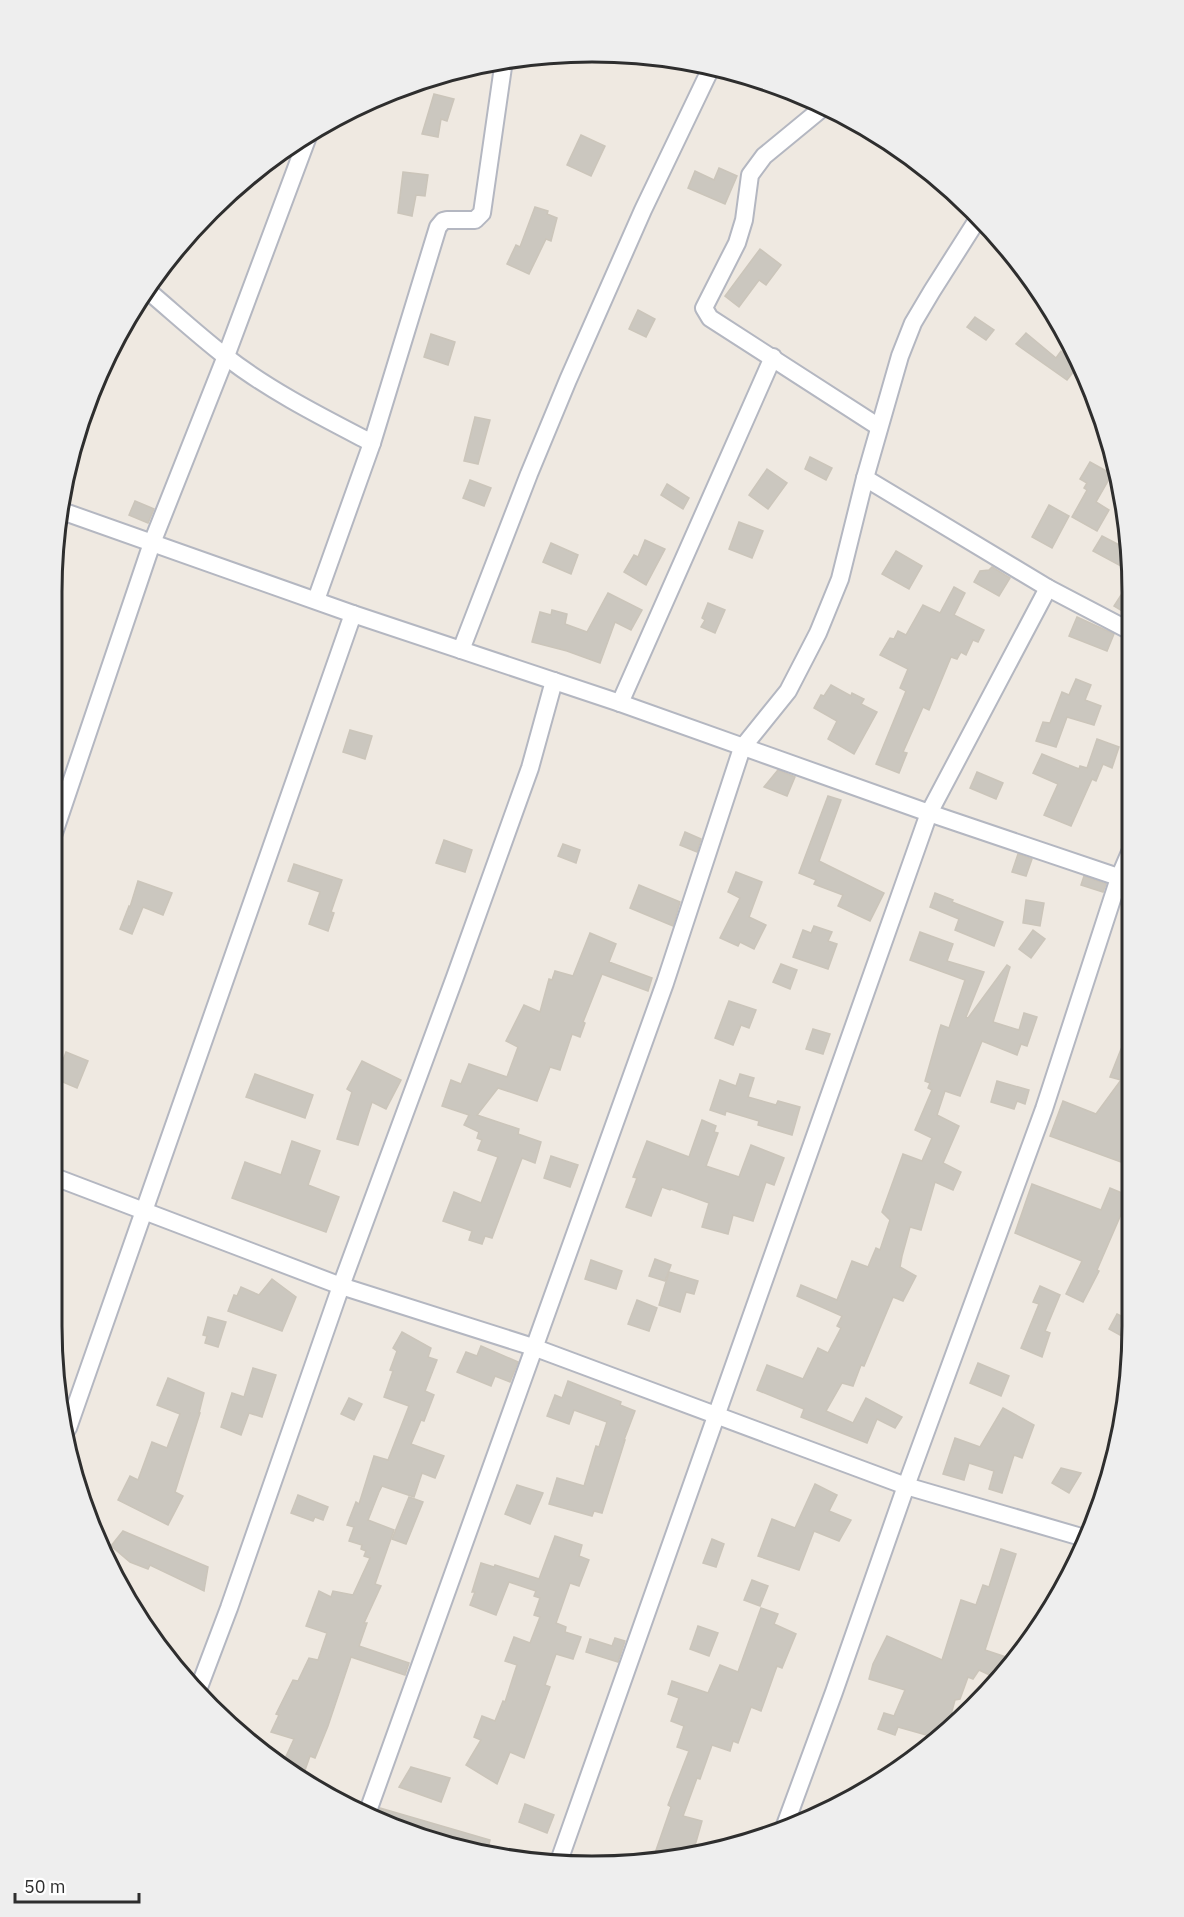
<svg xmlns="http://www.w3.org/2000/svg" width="1184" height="1917" viewBox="0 0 1184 1917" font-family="'IBM Plex Sans',sans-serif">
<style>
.building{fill:#cbc7bf;stroke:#cbc5ba;stroke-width:1.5}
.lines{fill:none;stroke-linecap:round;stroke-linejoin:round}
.street-casing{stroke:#b4b7c1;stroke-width:20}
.street{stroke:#fff;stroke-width:16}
.rim{fill:none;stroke:#2e2e2e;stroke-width:3}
</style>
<rect width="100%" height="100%" fill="#efe9e1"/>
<g class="building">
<path d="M434 94 454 99 447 121 441 119 438 137 422 134Z"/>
<path d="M581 135 605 146 591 176 567 165Z"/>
<path d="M719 168 737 176 725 204 688 188 695 171 714 180Z"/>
<path d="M403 172 428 175 425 196 416 195 412 216 398 213Z"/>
<path d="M535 207 548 211 547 214 557 218 551 241 546 239 529 274 507 264 516 245 520 247Z"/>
<path d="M760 249 781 265 766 285 759 280 739 307 725 296Z"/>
<path d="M638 310 655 319 646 337 629 329Z"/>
<path d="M975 317 994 330 986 340 967 327Z"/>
<path d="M1026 333 1056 358 1061 351 1079 365 1067 380 1016 344Z"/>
<path d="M431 334 455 342 448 365 424 357Z"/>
<path d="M475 417 490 420 478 464 464 461Z"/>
<path d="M810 457 832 468 826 480 805 469Z"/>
<path d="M1090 462 1112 474 1096 502 1109 510 1097 531 1072 517 1087 490 1084 488 1087 483 1080 479Z"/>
<path d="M767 469 787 483 768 509 749 495Z"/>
<path d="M470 480 491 488 484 506 463 498Z"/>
<path d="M667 484 689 498 683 509 661 495Z"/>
<path d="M135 501 154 509 148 523 129 515Z"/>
<path d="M1049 505 1069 516 1052 548 1032 537Z"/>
<path d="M739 522 763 531 752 558 729 549Z"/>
<path d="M1102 536 1131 551 1132 572 1093 551Z"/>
<path d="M645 540 665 549 646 585 624 572 634 555 638 557Z"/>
<path d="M551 543 578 555 571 574 543 562Z"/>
<path d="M896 551 922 566 909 589 882 574Z"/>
<path d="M992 567 1010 578 999 596 974 582 980 571 989 570Z"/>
<path d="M1132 578V617L1114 606Z"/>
<path d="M954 587 965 593 954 615 984 630 978 642 973 640 966 655 961 652 957 659 951 657 929 710 923 707 903 752 907 753 899 773 876 764 906 691 900 688 908 669 880 655 890 638 894 639 898 631 906 635 923 605 940 613Z"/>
<path d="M608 593 642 610 631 630 615 622 600 663 567 651 532 642 540 612 551 615 552 610 567 614 565 624 587 632Z"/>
<path d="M708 603 725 610 715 633 701 627 705 620 702 618Z"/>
<path d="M1077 617 1114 634 1107 651 1069 636Z"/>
<path d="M1076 679 1091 685 1085 700 1101 706 1094 725 1067 717 1056 747 1036 741 1043 722 1050 723 1062 692 1069 695Z"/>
<path d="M831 685 851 696 852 693 864 699 861 704 877 712 854 754 828 739 837 721 814 708 821 695 824 696Z"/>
<path d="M350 730 372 736 365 759 343 752Z"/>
<path d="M1097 739 1119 747 1112 768 1103 764 1096 781 1092 779 1071 826 1044 815 1058 784 1033 773 1042 754 1079 769 1080 766 1087 768Z"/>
<path d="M778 770 795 777 787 796 764 787Z"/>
<path d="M977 772 1003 783 996 799 970 788Z"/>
<path d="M828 796 841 800 819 861 884 893 870 921 838 906 843 895 814 884 816 880 799 873Z"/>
<path d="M685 832 701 839 697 852 680 845Z"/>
<path d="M444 840 472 850 465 872 436 863Z"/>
<path d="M563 844 580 850 576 863 558 856Z"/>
<path d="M1018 854 1032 859 1026 876 1012 872Z"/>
<path d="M294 864 342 880 331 912 334 913 328 931 309 924 320 892 288 881Z"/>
<path d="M736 872 762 882 749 917 766 925 754 949 740 942 738 946 720 938 740 898 728 892Z"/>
<path d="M1084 876 1106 884 1103 892 1081 885Z"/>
<path d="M138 881 172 893 163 915 143 907 132 934 120 929 129 906 130 907Z"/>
<path d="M639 885 680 902 673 926 630 908Z"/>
<path d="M935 893 953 900 952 902 1003 922 994 946 955 930 959 919 930 907Z"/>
<path d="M1026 900 1044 903 1040 926 1023 923Z"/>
<path d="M814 926 832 932 828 941 837 944 828 969 793 957 803 930 811 933Z"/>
<path d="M1033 930 1045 939 1031 958 1019 949Z"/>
<path d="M920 932 953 944 947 961 984 972 966 1017 968 1018 1007 965 1010 967 993 1022 1019 1030 1024 1013 1037 1017 1027 1046 1021 1044 1017 1055 982 1041 960 1096 945 1091 937 1115 959 1126 943 1163 961 1172 953 1190 935 1182 921 1230 910 1227 902 1256 900 1267 916 1276 903 1301 893 1297 864 1366 861 1365 853 1386 842 1383 826 1411 853 1423 866 1398 902 1417 895 1428 877 1419 867 1443 801 1417 804 1409 757 1390 767 1365 803 1379 818 1348 828 1353 841 1328 837 1326 842 1316 797 1296 801 1285 837 1300 852 1261 868 1267 876 1248 880 1250 890 1220 882 1212 903 1154 922 1161 932 1138 915 1130 932 1090 928 1088 930 1083 925 1081 940 1028 941 1025 949 1028 965 980 910 960Z"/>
<path d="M590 933 616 944 609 962 652 978 648 991 602 974 583 1022 585 1023 580 1037 572 1034 560 1070 550 1067 537 1101 498 1088 477 1115 519 1129 518 1134 541 1142 535 1163 522 1158 492 1238 485 1236 482 1244 469 1240 472 1231 443 1221 454 1192 481 1203 498 1157 478 1150 482 1140 477 1138 479 1132 464 1125 469 1115 442 1106 451 1080 461 1084 469 1064 507 1077 518 1047 506 1041 524 1005 540 1012 549 979 552 980 555 971 573 976Z"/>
<path d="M781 964 797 970 790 989 773 982Z"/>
<path d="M729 1001 756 1010 749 1028 741 1025 733 1045 715 1038Z"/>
<path d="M813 1029 830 1034 823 1054 806 1049Z"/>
<path d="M1129 1029H1130L1129 1165 1050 1136 1063 1101 1096 1114 1121 1080 1110 1077Z"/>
<path d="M66 1052 88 1061 77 1088 56 1079Z"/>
<path d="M362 1061 401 1080 386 1109 372 1102 358 1145 337 1139 352 1092 347 1089Z"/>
<path d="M255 1074 313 1095 305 1118 246 1097Z"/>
<path d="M740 1074 754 1078 748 1097 776 1105 778 1101 800 1107 792 1135 758 1125 759 1121 726 1111 725 1115 710 1110 720 1080 736 1086Z"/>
<path d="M997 1081 1029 1090 1025 1104 1017 1101 1014 1109 991 1102Z"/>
<path d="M702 1120 716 1126 714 1132 718 1133 706 1166 739 1177 751 1145 784 1158 774 1185 766 1182 753 1221 733 1215 728 1234 702 1227 709 1203 671 1189 670 1190 662 1187 651 1216 626 1207 637 1178 633 1177 647 1141 689 1157Z"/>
<path d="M292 1141 320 1151 308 1185 339 1197 326 1232 232 1198 245 1162 281 1175Z"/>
<path d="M551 1156 578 1165 570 1187 544 1178Z"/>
<path d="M1032 1184 1101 1210 1110 1188 1129 1196 1097 1270 1099 1271 1083 1302 1066 1294 1082 1261 1015 1233Z"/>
<path d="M655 1259 671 1265 665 1281 649 1276Z"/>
<path d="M591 1260 622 1271 616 1289 585 1279Z"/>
<path d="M669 1272 698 1281 694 1294 686 1292 680 1312 659 1305Z"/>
<path d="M272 1279 296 1297 282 1331 228 1311 234 1295 237 1296 241 1287 259 1295Z"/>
<path d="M1040 1286 1060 1295 1045 1331 1050 1333 1042 1357 1021 1348 1039 1304 1033 1302Z"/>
<path d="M637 1300 657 1308 649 1331 628 1324Z"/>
<path d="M1117 1314 1129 1320V1340L1109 1329Z"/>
<path d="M208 1317 226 1322 218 1347 205 1343 207 1336 203 1335Z"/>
<path d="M402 1332 431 1348 428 1357 437 1360 425 1391 434 1395 424 1421 421 1420 411 1444 444 1456 435 1478 422 1473 414 1497 382 1486 379 1492 368 1520 394 1530 375 1584 381 1586 364 1623H367L359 1646 409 1663 405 1675 351 1657 328 1726 315 1758 310 1756 303 1776 282 1765 294 1739 271 1732 279 1715 276 1714 293 1680 298 1681 309 1658 318 1660 327 1633 306 1626 319 1591 331 1597 333 1591 353 1595 370 1558 364 1556 366 1551 361 1549 362 1545 349 1541 354 1527 347 1525 356 1502 359 1504 374 1456 388 1460 409 1406 384 1397 393 1371 390 1370 397 1351 393 1348Z"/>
<path d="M481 1346 518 1362 510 1382 495 1376 491 1386 457 1372 466 1352 477 1356Z"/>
<path d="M978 1363 1009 1376 1001 1396 970 1383Z"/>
<path d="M253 1368 276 1375 262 1417 249 1413 241 1435 221 1427 232 1393 244 1397Z"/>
<path d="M168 1378 204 1393 199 1413H200L175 1492 183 1496 168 1525 118 1500 130 1476 138 1480 152 1442 167 1448 180 1414 157 1405Z"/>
<path d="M568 1381 621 1402 620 1405 635 1411 624 1440H625L602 1513 594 1511 592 1516 549 1504 557 1478 584 1486 596 1446 599 1447 607 1422 574 1410 569 1424 547 1416 555 1395 562 1398Z"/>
<path d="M349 1398 362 1404 354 1420 341 1414Z"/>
<path d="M1003 1408 1034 1425 1022 1458 1014 1455 1002 1493 989 1489 994 1471 969 1463 964 1480 943 1474 955 1438 980 1447Z"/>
<path d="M1061 1468 1081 1473 1069 1493 1052 1483Z"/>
<path d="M815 1484 837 1495 829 1511 851 1520 839 1541 814 1531 799 1570 758 1556 772 1519 795 1528Z"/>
<path d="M517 1485 543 1493 530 1524 505 1514Z"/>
<path d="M298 1495 328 1507 323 1520 315 1517 313 1521 291 1513Z"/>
<path d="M409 1497 423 1502 406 1544 392 1539Z"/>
<path d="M123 1531 208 1567 204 1591 150 1565 148 1569 130 1562 111 1546Z"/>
<path d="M555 1536 582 1545 579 1556 589 1560 579 1586 570 1583 556 1623 566 1627 565 1632 581 1637 573 1659 556 1654 545 1685 550 1687 524 1758 510 1752 497 1784 466 1765 481 1740 474 1737 482 1716 495 1721 503 1701 505 1702 517 1665 505 1661 514 1637 530 1643 540 1617 534 1615 540 1598 534 1596 536 1591 509 1582 496 1615 470 1605 475 1592H472L481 1563 494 1567 495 1565 539 1579Z"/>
<path d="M712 1539 724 1544 716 1567 703 1563Z"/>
<path d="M1001 1549 1016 1554 985 1650 1009 1658 1004 1670 996 1678 979 1670 973 1679 968 1677 960 1699 955 1700 949 1722 933 1737 898 1727 895 1735 878 1729 884 1713 894 1716 905 1690 869 1679 873 1664 887 1636 942 1660 961 1600 976 1605 983 1585 989 1587Z"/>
<path d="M752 1580 768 1586 760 1606 744 1600Z"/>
<path d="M761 1608 778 1614 774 1624 796 1634 782 1668 777 1666 761 1711 751 1707 738 1743 733 1741 730 1751 712 1745 700 1779 697 1778 683 1816 702 1821 694 1849 654 1856 671 1807 668 1805 689 1751 677 1747 684 1726 671 1721 679 1698 668 1694 672 1681 708 1693 720 1665 738 1672Z"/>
<path d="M698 1626 718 1633 709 1656 690 1649Z"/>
<path d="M615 1638 625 1641 618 1662 586 1652 590 1639 612 1646Z"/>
<path d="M411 1767 450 1778 441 1802 399 1787Z"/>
<path d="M525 1804 554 1815 547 1833 519 1822Z"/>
<path d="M380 1808 490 1840 488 1849 437 1840 408 1832 377 1815Z"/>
</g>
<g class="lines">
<defs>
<g id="street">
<path d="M826 105 764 156 750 175 744 220 737 243 704 308 710 318 879 427"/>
<path d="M147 290C173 312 198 335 225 356 270 391 322 417 372 443"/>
<path d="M865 478 1048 588 1132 632"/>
<path d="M59 510 353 614 620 703 929 813 1130 881"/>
<path d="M316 600 372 443 438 227 443 221 447 220H475L482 213 504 60"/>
<path d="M461 650 529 474 568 380 643 210 712 66"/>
<path d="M620 703 773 357"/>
<path d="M54 833 152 543 226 356 310 131"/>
<path d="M52 1176 341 1286 533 1347 906 1486 1088 1539"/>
<path d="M68 1428 353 614"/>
<path d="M198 1690 229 1608 341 1286 455 977 530 768 554 681"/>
<path d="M368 1811 665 983 742 748 788 691 818 633 840 579 865 478 900 356 913 323 932 291 979 217"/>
<path d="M784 1828 834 1692 906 1486 1044 1109 1119 878 1131 850"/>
<path d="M559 1861 929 813 1048 588"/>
</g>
</defs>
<use href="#street" class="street-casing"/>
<use href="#street" class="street"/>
</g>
<path d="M0 0H1184V1917H0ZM592 62H592A530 530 0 0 1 1122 592V1326A530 530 0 0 1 592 1856H592A530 530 0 0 1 62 1326V592A530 530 0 0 1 592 62Z" fill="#eee" fill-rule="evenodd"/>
<path class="rim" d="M592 62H592A530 530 0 0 1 1122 592V1326A530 530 0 0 1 592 1856H592A530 530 0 0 1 62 1326V592A530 530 0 0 1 592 62Z"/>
<path d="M15 1893v9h124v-9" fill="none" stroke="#2e2e2e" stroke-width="3"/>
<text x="24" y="1893" font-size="18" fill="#2e2e2e" stroke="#ffffff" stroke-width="4.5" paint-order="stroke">50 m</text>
</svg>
